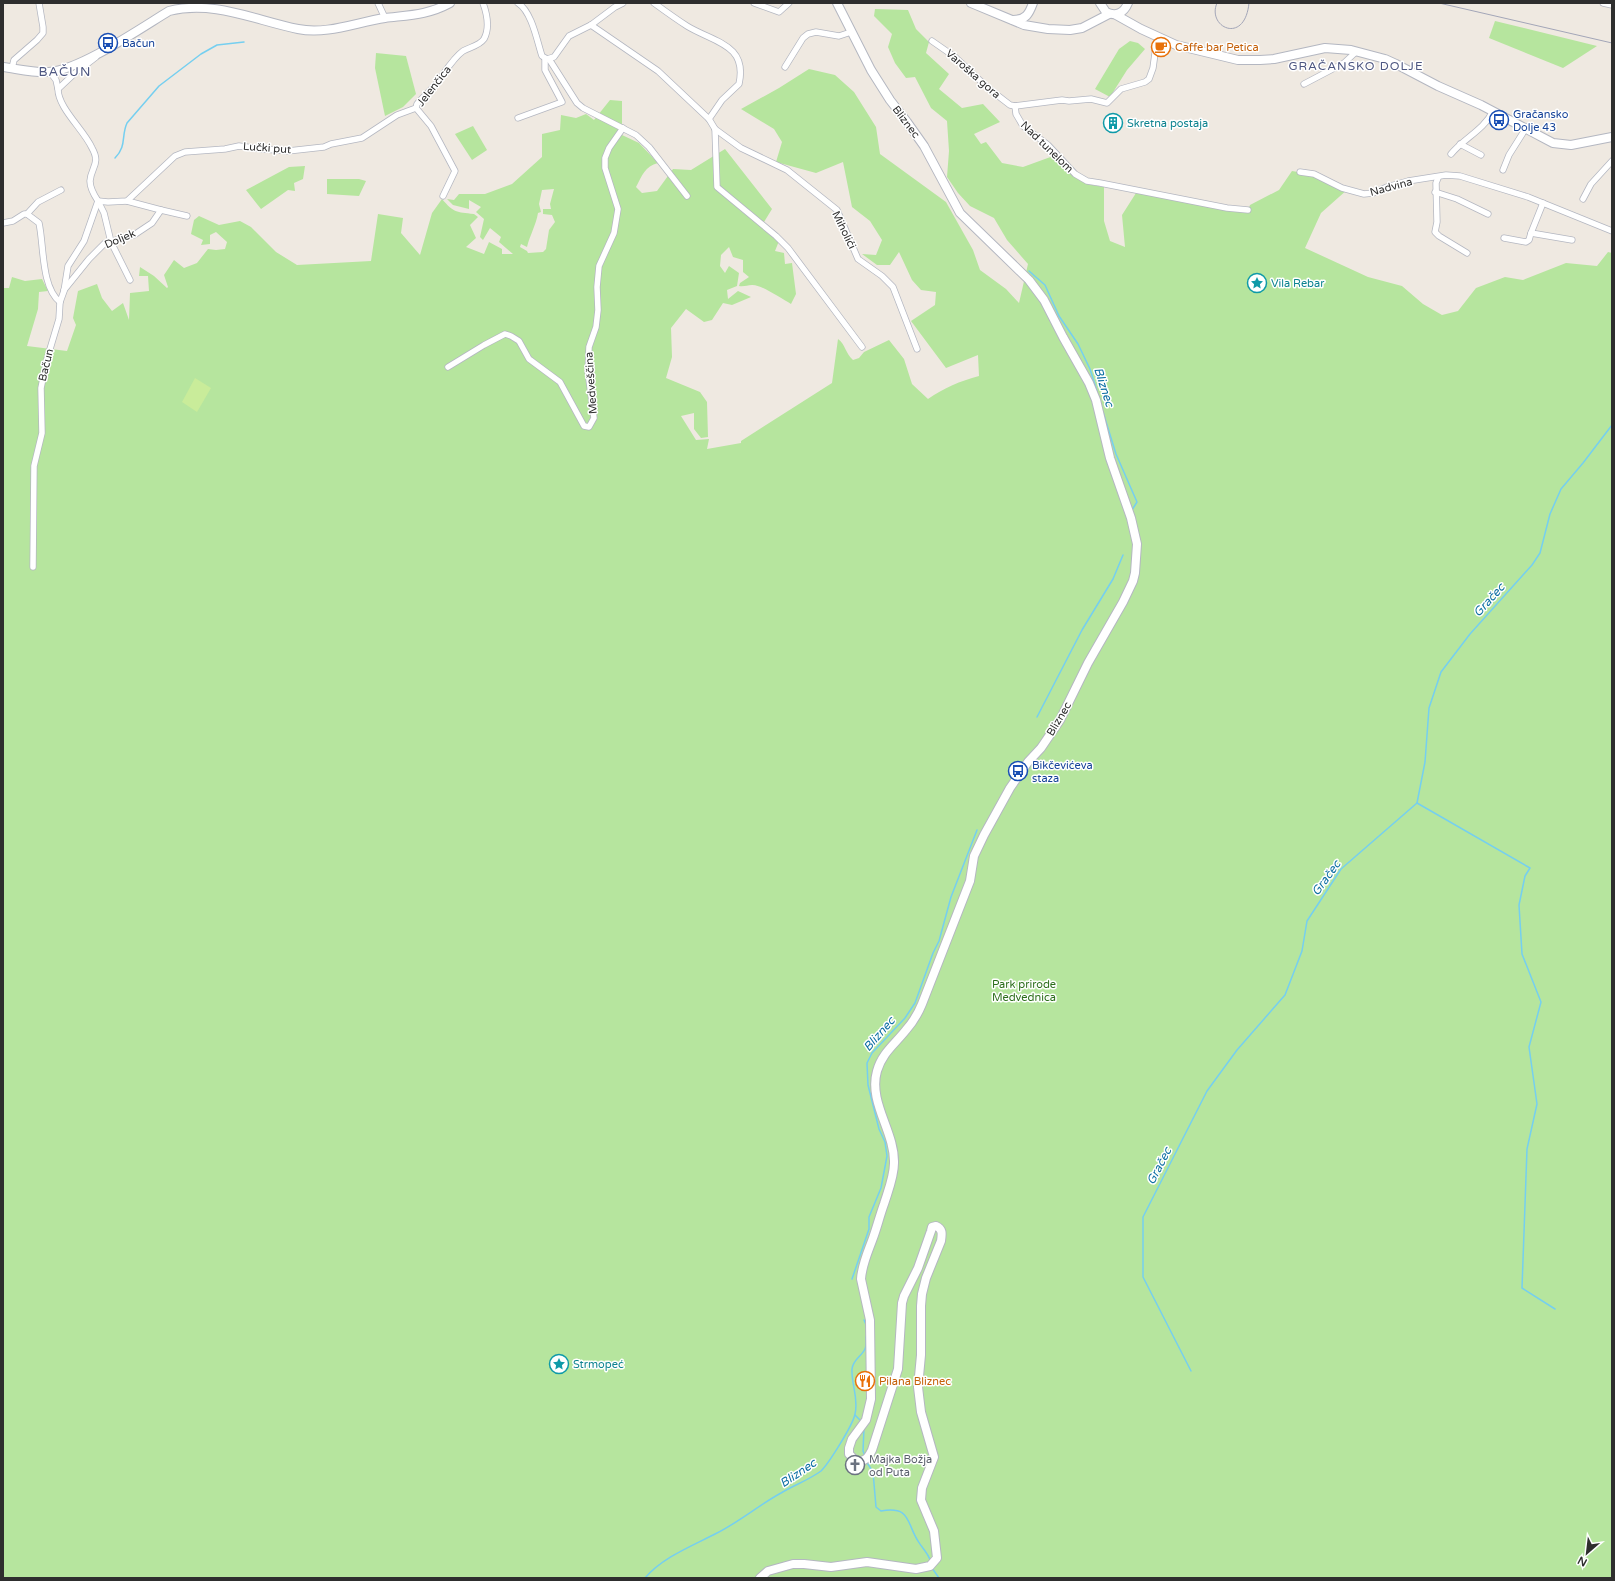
<svg xmlns="http://www.w3.org/2000/svg" width="1615" height="1581" viewBox="0 0 1615 1581" font-family="'Varela Round',sans-serif">
<style>
.green{fill:#b6e59e;fill-rule:evenodd}
.pitch{fill:#c9ec9a}
.lines{fill:none;stroke-linecap:round;stroke-linejoin:round}
.stream{stroke:#75cff0;stroke-width:1.5}
.street-casing{stroke:#b4b7c1;stroke-width:7}
.secondary-casing{stroke:#b4b7c1;stroke-width:10}
.street{stroke:#fff;stroke-width:5.5}
.secondary{stroke:#fff;stroke-width:8}
.tram{stroke:#a3a6b8;stroke-width:1}
.labels{text-anchor:middle;dominant-baseline:central;stroke-width:3;stroke-linejoin:round;paint-order:stroke}
.transit-label{font-size:11px;fill:#164399;stroke:#fff;text-anchor:start}
.food-label{font-size:11px;fill:#c56008;stroke:#fff;text-anchor:start}
.street-label{font-size:11px;fill:#2e2e2e;stroke:#fff}
.culture-label{font-size:11px;fill:#0d838f;stroke:#fff;text-anchor:start}
.park-label{font-size:11px;fill:#2c6e1b;stroke:#fff}
.worship-label{font-size:11px;fill:#5b616d;stroke:#fff;text-anchor:start}
.neighbourhood-label{font-size:12px;letter-spacing:1px;fill:#4d5680;stroke:#fff}
.water-label{font-size:12px;font-style:italic;fill:#0d6fa3;stroke:#fff}
.quarter-label{font-size:13px;letter-spacing:1px;fill:#4d5680;stroke:#fff}
</style>
<rect width="100%" height="100%" fill="#efe9e1"/>
<g class="green">
<path d="M875 9 908 10 916 29 929 42 926 53 949 74 939 89 962 108 983 104 1000 122 974 134 981 144 986 142 1002 163 1023 167 1056 155 1087 184 1104 187V221L1110 241 1125 247 1122 215 1136 193 1247 213 1250 205 1279 190 1292 171 1315 175 1348 189 1321 213 1305 248 1368 277 1402 286 1423 304 1442 315 1458 311 1476 288 1505 277 1523 280 1566 263 1597 266 1608 252 1612 253V1578H3V288H9L12 277 25 281 42 279 48 291 39 292 38 309 27 346 67 351 76 325 73 318 78 291 97 284 102 298 112 311 123 303 129 320 130 293 149 291 148 276H139L140 267 154 276 167 288 168 287 164 275 174 260 184 268 197 263 208 249 216 250 225 249 227 242 216 232 210 235V244L201 245 203 240 191 234 194 220 199 216 219 225 240 221 251 227 276 252 297 265 371 261 378 214 403 218 401 233 420 255 432 213 442 199C454 213 456 212 474 214L478 217 470 225 476 238 466 247 484 254 489 242 502 249V254H513L499 242 501 237 490 228 483 240 480 237 484 219 476 212 481 207 469 200V209L453 205 447 199 454 200 459 194H485L512 184 542 157V134L560 130 561 115 576 118 586 114 594 120 610 100 622 101V135L639 143 658 163C645 166 642 176 636 187L642 193 657 191 673 169 691 170 725 149 772 209 761 227 779 241 775 251 784 253 785 264 792 263 796 294 791 304C782 299 760 284 752 285 747 285 744 287 739 286L740 283 749 277 743 272V260L733 257 729 247 721 255 720 266 725 273 729 266 739 273 737 286 727 290 728 299 738 291 751 297 732 305 723 303 712 320 704 322 686 309 671 328 672 357 666 378 700 392 707 402 708 437 701 438 694 429V413L681 416 696 440 709 439 707 449 741 443V441L832 383 838 339C846 345 845 353 853 360L859 358 864 352 889 340 904 359 912 384 928 399C944 388 960 381 979 376L978 355 946 368 911 321 935 305 936 292 921 290 912 280 899 252 890 265H877L862 254 876 255 882 240 870 221 852 207 843 162 816 173 776 162 782 142 774 129 741 109 779 88 809 69 835 75 854 92 876 127 880 154 946 202 973 250 980 270 1006 289 1019 303 1028 264 1007 240 994 218 970 206 958 193 947 177 949 151 947 121 931 108 915 77 906 78 895 63 888 47 892 34 874 16ZM554 189 550 204 551 209H543V214L552 215 555 222 549 230 546 249 543 252 528 253 527 251 520 247 521 244 527 247C530 235 536 225 538 213L541 212 539 204 542 190Z"/>
<path d="M1495 21 1597 46 1563 68 1489 38Z"/>
<path d="M1130 41 1138 43 1145 49 1127 70 1110 97 1095 89 1119 49Z"/>
<path d="M376 53 406 56 416 94 403 107 385 116 375 68Z"/>
<path d="M473 126 487 150 472 160 455 134Z"/>
<path d="M305 166 303 179 294 183 295 191 288 190 261 209 246 190 289 167Z"/>
<path d="M327 179H359L366 181 359 196 327 194Z"/>
</g>
<path class="pitch" d="M195 378 211 388 197 412 182 402Z"/>
<g class="lines">
<g class="stream">
<path d="M115 158C127 146 121 136 127 123L159 86 201 54 217 45 244 42"/>
<path d="M1029 271 1045 285 1059 316 1078 344 1090 369 1097 391"/>
<path d="M1103 412 1116 454 1137 502 1132 510"/>
<path d="M1037 717 1082 630 1113 579 1123 555"/>
<path d="M1417 803 1530 868 1525 876 1519 905 1522 954 1541 1002 1529 1047 1537 1104 1527 1149 1522 1288 1555 1309"/>
<path d="M852 1279 869 1229V1217L881 1188 887 1156 885 1142 879 1129 868 1085 867 1063 872 1053 905 1018 915 1003 933 953 939 941 951 897 977 830"/>
<path d="M864 1320 867 1327"/>
<path d="M1191 1371 1143 1277V1217L1207 1091 1237 1050 1285 995 1302 951 1307 921 1341 869 1417 803 1425 762 1429 708 1441 672 1470 634 1532 565 1540 553 1550 514 1561 489 1583 463 1612 425"/>
<path d="M855 1415 861 1421"/>
<path d="M864 1428 863 1451 865 1456"/>
<path d="M866 1461 873 1472 876 1507 881 1511C911 1506 906 1522 918 1541 922 1548 928 1553 930 1560"/>
<path d="M932 1568 939 1578"/>
<path d="M645 1578C663 1557 692 1546 717 1533 739 1522 759 1505 781 1493 794 1485 809 1480 821 1471 829 1463 853 1425 855 1414 859 1398 851 1384 852 1369 853 1359 862 1356 865 1349 867 1346 866 1340 866 1337"/>
</g>
<defs>
<g id="street">
<path d="M378 3 385 18"/>
<path d="M518 3C532 12 537 41 542 56L547 59 554 57 569 36 591 25 615 7 623 3"/>
<path d="M654 3C665 11 676 19 687 26 713 42 748 44 739 84L722 100 709 119"/>
<path d="M754 3 779 12 789 3"/>
<path d="M1603 3 1612 5"/>
<path d="M591 25 658 71 709 119 715 129 717 187 776 236 788 248 862 347"/>
<path d="M932 41 955 57 988 88 1010 105 1015 106 1062 100 1069 101 1091 99 1107 103 1121 89 1145 82 1149 79 1153 68 1156 46 1160 38"/>
<path d="M549 59 577 103 583 108 636 135 649 147 687 196"/>
<path d="M785 67 803 38 808 34 816 32 839 36 851 32"/>
<path d="M12 68 14 60 37 40 43 33V27L39 3"/>
<path d="M50 72 56 80 58 89"/>
<path d="M1304 84 1344 63 1357 51"/>
<path d="M1015 106 1016 114 1023 126 1048 145 1075 174 1087 181 1100 183 1227 208 1248 210"/>
<path d="M416 108 417 104C423 97 430 91 436 84 444 74 452 59 463 51 470 47 479 46 484 39 490 28 487 14 483 3"/>
<path d="M416 108 431 126 455 171 443 196"/>
<path d="M518 118 562 102 545 70V59"/>
<path d="M715 129 741 148 787 170 837 210 858 259 882 276 893 287 917 349"/>
<path d="M1460 144 1481 155"/>
<path d="M1451 154C1464 138 1484 130 1493 111"/>
<path d="M1503 170 1509 155 1526 128"/>
<path d="M1300 172 1314 174 1342 188 1364 194 1373 193 1387 187 1408 181 1446 175 1460 176 1528 197 1612 231"/>
<path d="M1438 178 1436 183 1437 222 1435 232 1439 236 1467 253"/>
<path d="M1435 192 1457 199 1488 214"/>
<path d="M1583 199 1591 184 1612 161"/>
<path d="M98 201 108 202 127 201 175 156 185 152 225 149 239 146 262 149 288 151 324 147 331 144 362 138 397 115 416 108"/>
<path d="M98 201 104 213 111 242 130 280"/>
<path d="M127 201 161 210"/>
<path d="M1543 203 1531 233 1572 240"/>
<path d="M27 214 38 202 61 190"/>
<path d="M3 223 13 221 24 214H27L39 223C44 245 41 287 60 302"/>
<path d="M1504 238 1526 242 1529 240 1531 233"/>
<path d="M64 290 89 259 105 243 134 235 152 223 161 210 187 216"/>
<path d="M448 367 484 345 505 334 511 336 519 341 529 359 560 382 584 426 589 427 594 418 588 372 589 347 596 327 598 310 597 287 599 266 614 233 618 209 605 168V158L609 148 623 128"/>
<path d="M33 567 34 466 42 433 41 388 47 359 59 319 60 302 64 291 68 266 84 241 98 201C94 195 90 188 90 181 91 167 101 164 92 148 84 130 58 108 58 89L74 74 96 57"/>
</g>
<g id="secondary">
<path d="M971 3 1024 25 1048 29 1070 30 1082 28 1109 14"/>
<path d="M1100 3 1106 12C1116 17 1124 13 1128 3"/>
<path d="M1116 15 1141 29 1176 45 1238 60H1260L1274 59 1325 48 1351 50 1385 59 1396 64 1438 86 1481 105 1553 143 1571 145 1612 137"/>
<path d="M1013 20C1026 20 1029 14 1033 3"/>
<path d="M3 67C18 69 34 73 49 72 80 70 141 28 169 11 214 0 254 20 298 29 327 35 357 22 385 18 409 15 428 15 450 3"/>
<path d="M760 1578 768 1571 793 1564H804L831 1567 867 1562 916 1569 930 1566 937 1558 934 1531 921 1500 922 1488 934 1457 921 1412 918 1387 921 1355V1306L922 1294 926 1278 941 1241C942 1234 943 1229 936 1226L932 1227 931 1231 918 1268 904 1296 902 1303 898 1369 872 1450C868 1458 865 1462 856 1461L849 1454V1448L852 1439 866 1420 871 1399 870 1320 861 1279C862 1264 868 1252 873 1238 877 1227 880 1215 884 1204 888 1191 894 1177 894 1163 895 1132 868 1102 877 1071 882 1053 895 1044 906 1030 913 1022 918 1014 922 1004L970 881 974 856 984 835 1010 788 1028 762 1041 748 1060 720 1088 663 1123 602 1133 581 1135 573 1137 544 1131 518 1110 458 1096 400 1089 383 1063 337 1044 300 1029 280 960 213 924 146 907 122 890 100 871 70 837 3"/>
</g>
</defs>
<use href="#street" class="street-casing"/>
<use href="#secondary" class="secondary-casing"/>
<use href="#street" class="street"/>
<use href="#secondary" class="secondary"/>
<g class="tram">
<path d="M1217 3C1206 27 1245 46 1249 3"/>
<path d="M1439 3 1612 43"/>
</g>
</g>
<defs>
<symbol id="bus-ring" viewBox="-11 -11 22 22"><circle r="9.5" fill="#fff" stroke="#1a4fb4" stroke-width="1.5"/><path d="M-5-6H5V4H4V6H2V4H-2V6H-4V4H-5ZM-3.5-4V0h7V-4ZM-3.5 1.2v1.5H-2V1.2ZM2 1.2v1.5H3.5V1.2Z" fill="#1a4fb4"/></symbol>
<symbol id="cafe-ring" viewBox="-11 -11 22 22"><circle r="9.5" fill="#fff" stroke="#e8710a" stroke-width="1.5"/><path d="M-5.5-4.5H6V0H3Q3 3.5 0 3.5H-2.5Q-5.5 3.5-5.5 0ZM3-3.2v2h1.7v-2ZM-6 4.5H4V6H-6Z" fill="#e8710a"/></symbol>
<symbol id="building-ring" viewBox="-11 -11 22 22"><circle r="9.5" fill="#fff" stroke="#0f9aa8" stroke-width="1.5"/><path d="M-4-6H4V6H1V3H-1V6H-4ZM-2.5-4.3h1.7v1.8h-1.7ZM.8-4.3h1.7v1.8H.8ZM-2.5-1h1.7V.8h-1.7ZM.8-1h1.7V.8H.8Z" fill="#0f9aa8"/></symbol>
<symbol id="sight-ring" viewBox="-11 -11 22 22"><circle r="9.5" fill="#fff" stroke="#0f9aa8" stroke-width="1.5"/><path d="M0-6L1.8-2.2L6-1.7L2.9 1.2L3.7 5.4L0 3.3L-3.7 5.4L-2.9 1.2L-6-1.7L-1.8-2.2Z" fill="#0f9aa8"/></symbol>
<symbol id="restaurant-ring" viewBox="-11 -11 22 22"><circle r="9.5" fill="#fff" stroke="#e8710a" stroke-width="1.5"/><path d="M-5-6h1v4h1v-4h1v4h1v-4h1v5L-1.5 .5V6h-2V.5L-5-1ZM5-6V6H3V1.5H1.5Q1.5-4 5-6Z" fill="#e8710a"/></symbol>
<symbol id="church-ring" viewBox="-11 -11 22 22"><circle r="9.5" fill="#fff" stroke="#6b7280" stroke-width="1.5"/><path d="M-1.2-6h2.4v3.5h3.3v2.4h-3.3V6h-2.4V-.1h-3.3v-2.4h3.3Z" fill="#6b7280"/></symbol>
</defs>
<g fill-rule="evenodd">
<use href="#bus-ring" x="97" y="32" width="22" height="22"/>
<use href="#cafe-ring" x="1150" y="36" width="22" height="22"/>
<use href="#bus-ring" x="1488" y="109" width="22" height="22"/>
<use href="#building-ring" x="1102" y="112" width="22" height="22"/>
<use href="#sight-ring" x="1246" y="272" width="22" height="22"/>
<use href="#bus-ring" x="1007" y="760" width="22" height="22"/>
<use href="#sight-ring" x="548" y="1353" width="22" height="22"/>
<use href="#restaurant-ring" x="854" y="1370" width="22" height="22"/>
<use href="#church-ring" x="844" y="1454" width="22" height="22"/>
</g>
<g class="labels">
<g class="transit-label">
<text x="122" y="43">Bačun</text>
<text x="1513" y="114">Gračansko<tspan x="1513" dy="13">Dolje 43</tspan></text>
<text x="1032" y="765">Bikčevićeva<tspan x="1032" dy="13">staza</tspan></text>
</g>
<g class="food-label">
<text x="1175" y="47">Caffe bar Petica</text>
<text x="879" y="1381">Pilana Bliznec</text>
</g>
<g class="street-label">
<text transform="translate(973 74) rotate(41)">Varoška gora</text>
<text transform="translate(434 86) rotate(-52)">Jelenčica</text>
<text transform="translate(906 122) rotate(53)">Bliznec</text>
<text transform="translate(1047 147) rotate(44)">Nad tunelom</text>
<text transform="translate(267 148) rotate(4)">Lučki put</text>
<text transform="translate(1391 187) rotate(-15)">Nadvina</text>
<text transform="translate(844 230) rotate(64)">Miholići</text>
<text transform="translate(120 239) rotate(-23)">Doljek</text>
<text transform="translate(46 365) rotate(-76)">Bačun</text>
<text transform="translate(591 383) rotate(-94)">Medveščina</text>
<text transform="translate(1059 719) rotate(-59)">Bliznec</text>
</g>
<g class="culture-label">
<text x="1127" y="123">Skretna postaja</text>
<text x="1271" y="283">Vila Rebar</text>
<text x="573" y="1364">Strmopeć</text>
</g>
<g class="park-label">
<text x="1024" y="984">Park prirode<tspan x="1024" dy="13">Medvednica</tspan></text>
</g>
<g class="worship-label">
<text x="869" y="1459">Majka Božja<tspan x="869" dy="13">od Puta</tspan></text>
</g>
<g class="neighbourhood-label">
<text x="1356" y="66">GRAČANSKO DOLJE</text>
</g>
<g class="water-label">
<text transform="translate(1104 387) rotate(72)">Bliznec</text>
<text transform="translate(1489 600) rotate(-48)">Gračec</text>
<text transform="translate(1326 878) rotate(-54)">Gračec</text>
<text transform="translate(879 1034) rotate(-49)">Bliznec</text>
<text transform="translate(1159 1166) rotate(-63)">Gračec</text>
<text transform="translate(798 1473) rotate(-34)">Bliznec</text>
</g>
<g class="quarter-label">
<text x="65" y="72">BAČUN</text>
</g>
</g>
<rect width="1615" height="1581" fill="none" stroke="#2e2e2e" stroke-width="8"/>
<g transform="translate(1587 1553) rotate(208)" stroke="#ffffff" stroke-width="3" paint-order="stroke">
<path d="M0-3L7 15L0 10L-7 15Z" fill="#2e2e2e"/>
<text y="-6" font-size="11" font-weight="bold" text-anchor="middle" fill="#2e2e2e">N</text>
</g>
</svg>
